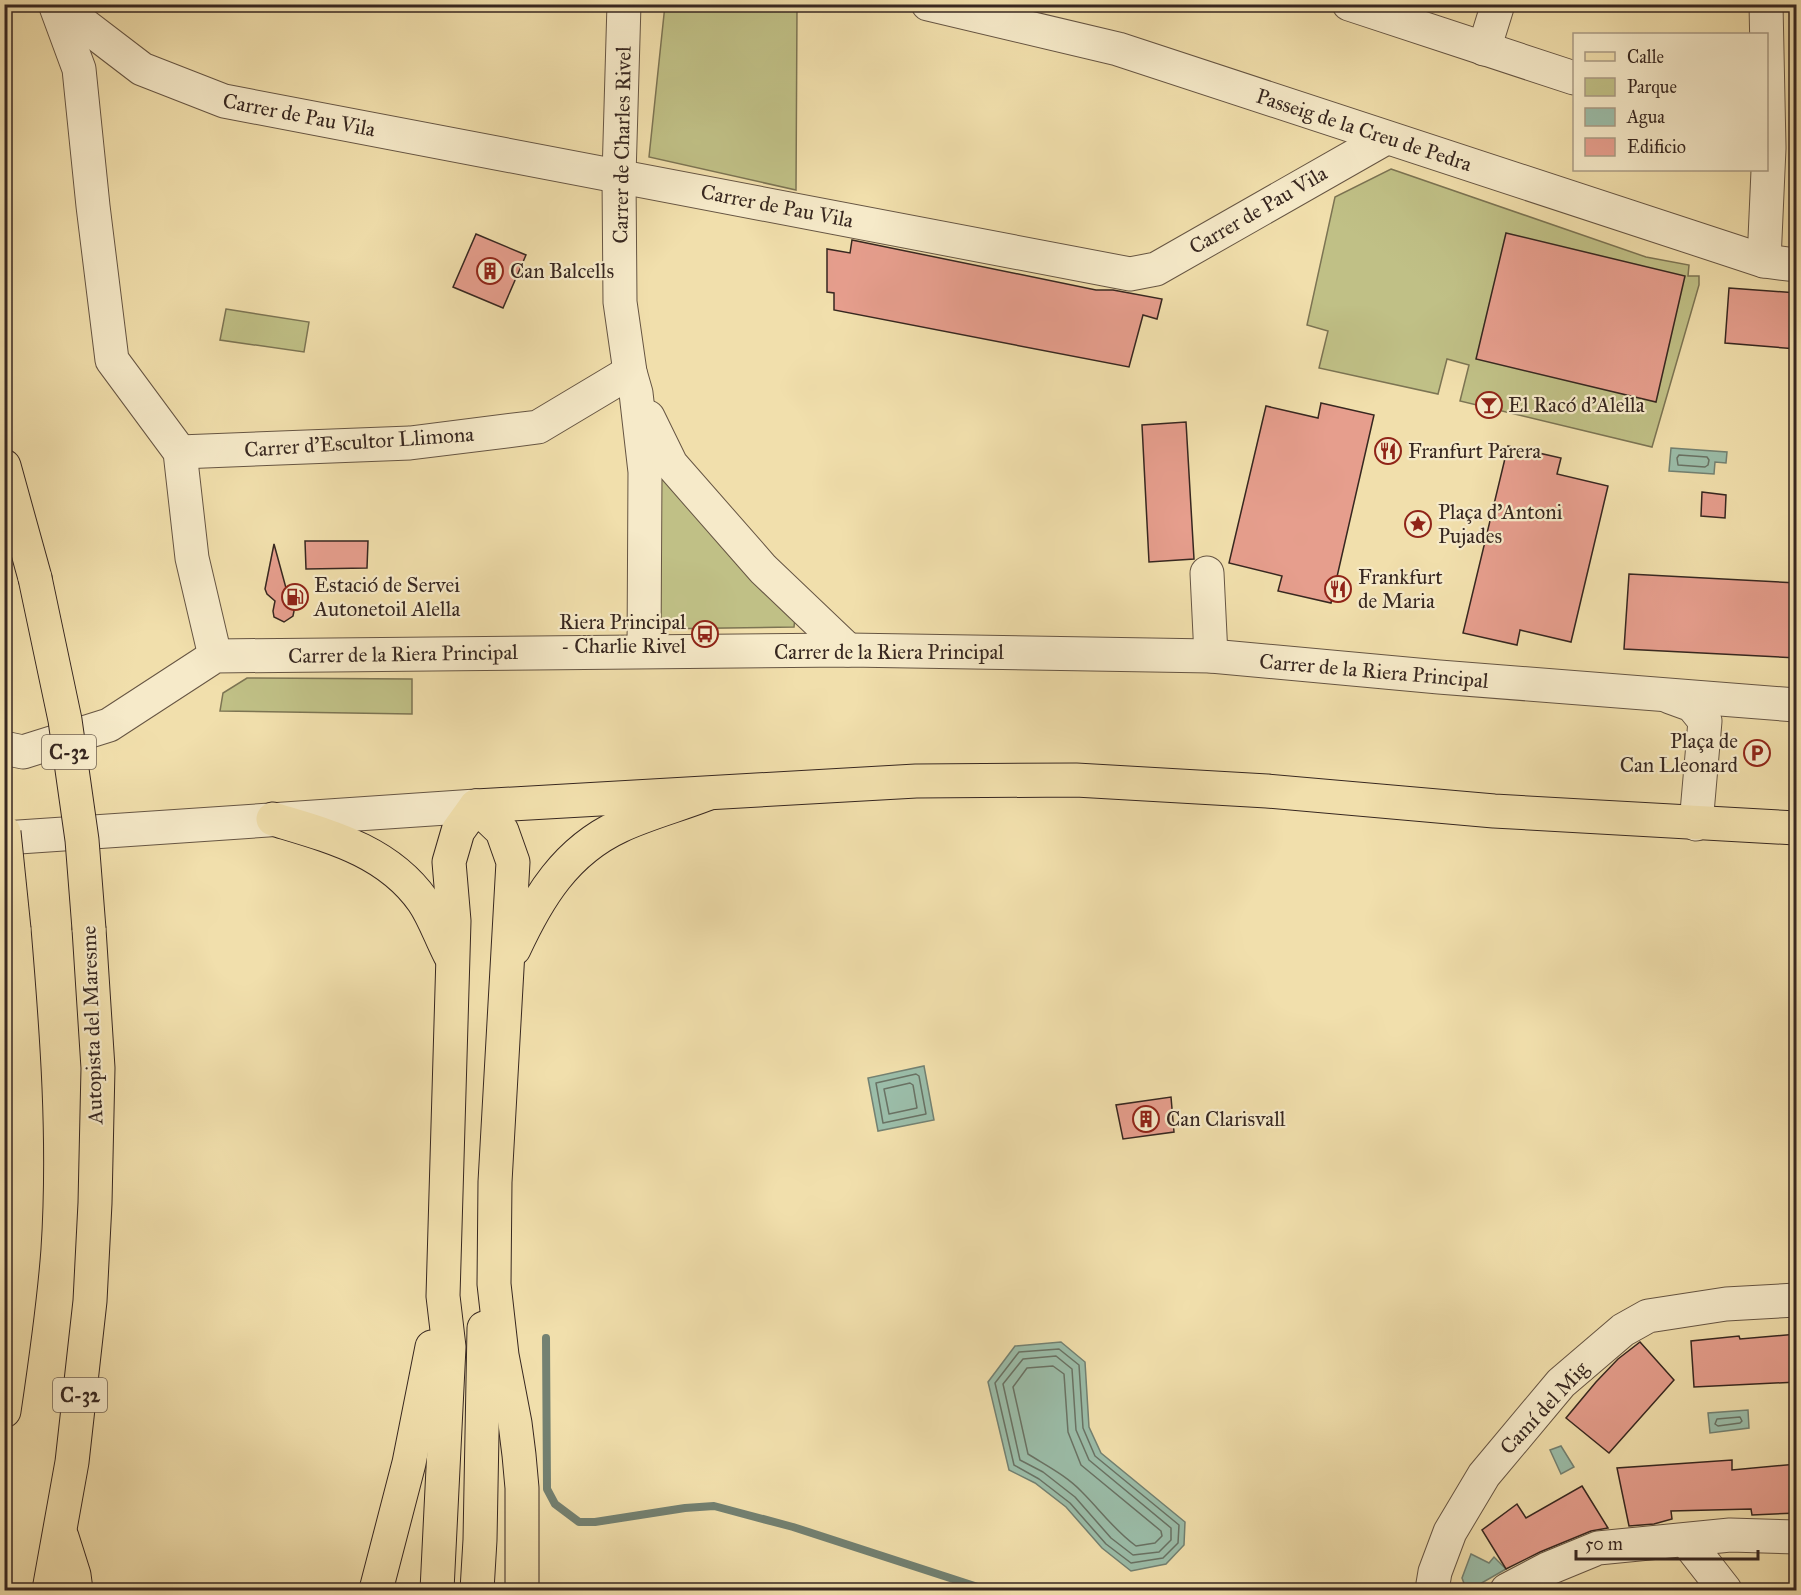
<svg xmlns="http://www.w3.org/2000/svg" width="1801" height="1595" viewBox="0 0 1801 1595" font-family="'IM FELL Great Primer',serif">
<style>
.green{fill:#c0c086;stroke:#7c7453;stroke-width:1.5}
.water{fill:#9bbda9;stroke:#738172;stroke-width:1.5}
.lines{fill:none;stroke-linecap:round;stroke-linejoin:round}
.shore{stroke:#697264;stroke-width:1.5}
.stream{stroke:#738172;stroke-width:8}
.building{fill:#e69e8d;stroke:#372720;stroke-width:1.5}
.minor-casing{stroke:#665543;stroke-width:35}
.major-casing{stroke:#372720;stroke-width:35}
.highway-casing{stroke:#372720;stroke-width:35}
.minor{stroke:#f6eac9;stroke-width:33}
.major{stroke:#f1dfac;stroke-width:33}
.highway{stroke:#f1dfac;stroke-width:33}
.highway-bridge-casing{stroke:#372720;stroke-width:35;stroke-linecap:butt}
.highway-bridge{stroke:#f1dfac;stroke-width:33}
.labels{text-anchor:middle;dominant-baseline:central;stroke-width:4.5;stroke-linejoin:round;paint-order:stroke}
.shield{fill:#f6eac9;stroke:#706253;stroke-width:1.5}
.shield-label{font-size:20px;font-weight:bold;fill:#372720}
.street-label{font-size:21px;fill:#372720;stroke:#f6eac9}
.poi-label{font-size:21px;fill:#372720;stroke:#f6eac9;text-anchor:start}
</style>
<rect width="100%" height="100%" fill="#f1dfac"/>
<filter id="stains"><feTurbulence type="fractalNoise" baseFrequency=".00333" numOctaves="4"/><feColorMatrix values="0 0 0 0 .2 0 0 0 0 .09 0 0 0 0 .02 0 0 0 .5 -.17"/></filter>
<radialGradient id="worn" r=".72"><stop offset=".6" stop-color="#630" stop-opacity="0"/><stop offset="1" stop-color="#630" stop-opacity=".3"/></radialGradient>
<g class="green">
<path d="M786 5 797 8 796 190 649 157 665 5Z"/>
<path d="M1391 169 1646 257 1689 265 1688 276H1699V285L1652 447 1460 401 1469 365 1447 359 1438 394 1319 368 1328 331 1307 325 1335 197Z"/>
<path d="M226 309 309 322 304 352 220 340Z"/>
<path d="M658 474 795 618 794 627 653 629Z"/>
<path d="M247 678 412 679V714L220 711 223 693Z"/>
</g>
<g class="water">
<path d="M1671 448 1727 452 1726 463 1715 462 1714 474 1669 471Z"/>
<path d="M924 1066 934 1120 878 1131 868 1078Z"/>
<path d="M1061 1342 1085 1362 1089 1427 1101 1453 1185 1522 1184 1545 1166 1564 1131 1571 1102 1548 1066 1507 1035 1483 1009 1470 988 1382 1015 1346Z"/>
<path d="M1748 1410 1749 1428 1710 1433 1708 1413Z"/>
<path d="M1561 1446 1574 1467 1561 1474 1550 1450Z"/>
<path d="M1471 1554 1489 1563 1494 1557 1506 1569 1473 1588 1465 1586 1462 1578Z"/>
</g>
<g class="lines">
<g class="shore">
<path d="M1679 455 1707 457 1709 460 1708 465 1705 467 1678 465 1677 458Z"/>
<path d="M916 1074 919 1076 926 1114 883 1123 876 1083Z"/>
<path d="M910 1083 913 1085 917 1108 889 1114 884 1089Z"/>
<path d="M1059 1349 1079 1365 1083 1428 1095 1456 1179 1525 1178 1543 1163 1558 1131 1563 1106 1544 1070 1503 1039 1479 1014 1465 995 1383 1019 1352Z"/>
<path d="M1056 1356 1072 1369 1076 1430 1089 1460 1171 1528V1540L1159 1552 1133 1555 1111 1538 1075 1497 1043 1472 1020 1460 1003 1384 1023 1359Z"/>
<path d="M1053 1366 1064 1374 1068 1432 1081 1465 1161 1531 1162 1536 1155 1543 1136 1546C1114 1530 1101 1511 1082 1492 1067 1476 1047 1466 1028 1454L1013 1387 1027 1368Z"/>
<path d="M1740 1417 1742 1421 1740 1423 1718 1426 1715 1424 1717 1419Z"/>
</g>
<path class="stream" d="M546 1338 547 1489 555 1504 579 1522H595L685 1508 714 1506 793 1527 987 1590"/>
</g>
<g class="building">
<path d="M1506 233 1685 276 1656 402 1476 359Z"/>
<path d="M476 234 526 255 503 308 453 287Z"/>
<path d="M852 240 1096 290H1113L1162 299 1157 319 1143 315 1129 367 834 310V293L827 292V249L850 253Z"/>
<path d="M1729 288 1797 293V349L1725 343Z"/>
<path d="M1321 403 1374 415 1331 603 1278 591 1282 576 1229 563 1266 406 1318 418Z"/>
<path d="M1186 422 1194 559 1149 562 1142 425Z"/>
<path d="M1508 446 1561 458 1557 474 1608 486 1571 642 1520 630 1517 645 1463 633Z"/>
<path d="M1702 492 1726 495 1725 518 1701 516Z"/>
<path d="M305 541H368L367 568 306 569Z"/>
<path d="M274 544 286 588 284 598 292 605 294 611 293 616 284 622 274 617 273 611 275 601 267 594 265 589Z"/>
<path d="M1629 574 1797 583V658L1624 649Z"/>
<path d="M1171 1097 1174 1132 1123 1139 1116 1105Z"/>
<path d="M1797 1334V1382L1694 1387 1691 1341 1739 1336 1740 1339Z"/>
<path d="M1640 1342 1674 1380 1609 1453 1566 1418 1596 1382 1618 1359Z"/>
<path d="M1732 1460V1470L1797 1464V1513L1752 1515 1751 1509 1671 1511 1672 1519 1654 1524 1629 1526 1617 1468Z"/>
<path d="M1582 1486 1608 1528 1591 1531 1540 1552 1506 1569 1482 1530 1517 1504 1526 1518Z"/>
</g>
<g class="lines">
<defs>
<g id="minor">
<path d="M55 4 79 69 93 206 112 360 180 452 192 558 215 656"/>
<path d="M57 4 142 69 224 101 1130 274 1156 269 1386 138"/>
<path d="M624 4 619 176 620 302 630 372 636 393 645 472 644 651"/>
<path d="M928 4 1118 49 1764 261 1796 265"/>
<path d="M1349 4 1574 78"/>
<path d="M1484 49 1498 4"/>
<path d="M1764 261 1769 148 1766 4"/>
<path d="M648 417 671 464 763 569 848 650"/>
<path d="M180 452 410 443 538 427 630 372"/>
<path d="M1207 573 1211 656"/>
<path d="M1670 697 1692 705 1705 721 1696 824"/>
<path d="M4 748 23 752 109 725 215 656 848 650 1211 656 1439 677 1796 705"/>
<path d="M4 838 476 806"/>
<path d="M1686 1540 1725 1590"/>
<path d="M1432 1590 1435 1572 1450 1532 1484 1475 1561 1383 1623 1330 1648 1316 1726 1304 1796 1300"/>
<path d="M1507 1590 1547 1569 1598 1548 1730 1535 1796 1537"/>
</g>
<path id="major" d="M476 806 916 781 1076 780 1267 791 1494 811 1796 828"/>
<g id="highway">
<path d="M4 466 35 578"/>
<path d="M273 819C329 836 387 850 423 901 434 917 441 938 450 955"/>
<path d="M514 949C538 897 566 851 620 826 648 813 679 805 707 794"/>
<path d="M4 1411C12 1357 20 1302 24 1248 31 1141 23 1035 14 929"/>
<path d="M62 1537 74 1575 76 1590"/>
<path d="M49 1590 72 1462 90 1301 95 1203 98 1068 89 929"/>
<path d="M376 1590 409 1463 432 1347"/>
<path d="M437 1590 449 1347 443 1296 454 921 449 862 458 831 476 806 502 831 513 862 495 1182 494 1284 502 1355 515 1423 519 1455 522 1488V1590"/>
<path d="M477 1590 480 1540 484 1328"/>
</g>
</defs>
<use href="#minor" class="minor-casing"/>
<use href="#major" class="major-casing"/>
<use href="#highway" class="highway-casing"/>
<use href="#minor" class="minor"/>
<use href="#major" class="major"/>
<use href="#highway" class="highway"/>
<defs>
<g id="highway-bridge">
<path d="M35 578 65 720 82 840 89 929"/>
<path d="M4 832 14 929"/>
</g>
</defs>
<use href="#highway-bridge" class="highway-bridge-casing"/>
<use href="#highway-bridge" class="highway-bridge"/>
</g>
<defs>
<symbol id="building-ring" viewBox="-11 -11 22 22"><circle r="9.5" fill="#f6eac9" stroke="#8f2418" stroke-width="1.5"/><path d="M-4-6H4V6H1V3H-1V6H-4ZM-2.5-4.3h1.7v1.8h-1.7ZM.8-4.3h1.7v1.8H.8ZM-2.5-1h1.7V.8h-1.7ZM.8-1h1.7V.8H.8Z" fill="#8f2418"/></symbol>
<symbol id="bar-ring" viewBox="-11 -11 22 22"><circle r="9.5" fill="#f6eac9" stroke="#8f2418" stroke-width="1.5"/><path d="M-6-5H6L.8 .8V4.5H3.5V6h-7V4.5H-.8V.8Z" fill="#8f2418"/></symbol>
<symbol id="restaurant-ring" viewBox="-11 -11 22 22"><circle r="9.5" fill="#f6eac9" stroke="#8f2418" stroke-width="1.5"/><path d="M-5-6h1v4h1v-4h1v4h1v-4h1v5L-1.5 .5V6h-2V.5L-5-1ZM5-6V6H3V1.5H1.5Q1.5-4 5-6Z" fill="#8f2418"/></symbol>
<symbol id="sight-ring" viewBox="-11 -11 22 22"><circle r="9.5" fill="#f6eac9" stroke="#8f2418" stroke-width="1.5"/><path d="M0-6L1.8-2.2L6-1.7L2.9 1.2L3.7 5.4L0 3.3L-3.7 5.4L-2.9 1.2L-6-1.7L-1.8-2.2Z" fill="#8f2418"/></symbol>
<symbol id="fuel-ring" viewBox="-11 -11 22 22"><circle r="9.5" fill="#f6eac9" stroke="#8f2418" stroke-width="1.5"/><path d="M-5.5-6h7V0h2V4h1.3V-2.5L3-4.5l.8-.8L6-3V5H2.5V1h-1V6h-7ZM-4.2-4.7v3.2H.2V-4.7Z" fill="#8f2418"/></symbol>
<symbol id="bus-ring" viewBox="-11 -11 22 22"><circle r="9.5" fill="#f6eac9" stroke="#8f2418" stroke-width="1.5"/><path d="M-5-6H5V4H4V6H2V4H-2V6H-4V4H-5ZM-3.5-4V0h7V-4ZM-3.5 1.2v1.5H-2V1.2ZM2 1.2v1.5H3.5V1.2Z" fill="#8f2418"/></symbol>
<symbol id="parking-ring" viewBox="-11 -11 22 22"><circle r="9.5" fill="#f6eac9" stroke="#8f2418" stroke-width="1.5"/><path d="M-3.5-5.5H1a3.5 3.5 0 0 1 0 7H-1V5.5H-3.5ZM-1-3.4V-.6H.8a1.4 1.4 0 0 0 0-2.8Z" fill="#8f2418"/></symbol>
</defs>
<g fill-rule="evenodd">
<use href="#building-ring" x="475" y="256" width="30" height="30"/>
<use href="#bar-ring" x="1474" y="390" width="30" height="30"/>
<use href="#restaurant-ring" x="1373" y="436" width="30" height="30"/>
<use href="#sight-ring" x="1403" y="509" width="30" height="30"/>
<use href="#restaurant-ring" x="1323" y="574" width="30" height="30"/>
<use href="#fuel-ring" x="280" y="582" width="30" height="30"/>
<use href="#bus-ring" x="690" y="619" width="30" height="30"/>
<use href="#parking-ring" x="1742" y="738" width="30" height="30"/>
<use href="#building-ring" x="1131" y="1104" width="30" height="30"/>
</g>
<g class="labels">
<g class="shield">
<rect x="42" y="735" width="54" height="34" rx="4.5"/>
<rect x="53" y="1378" width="54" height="34" rx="4.5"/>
</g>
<g class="shield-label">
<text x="69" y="752">C-32</text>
<text x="80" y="1395">C-32</text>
</g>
<g class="street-label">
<text transform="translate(299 115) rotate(11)">Carrer de Pau Vila</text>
<text transform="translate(1364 130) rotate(18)">Passeig de la Creu de Pedra</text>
<text transform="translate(622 145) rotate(-89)">Carrer de Charles Rivel</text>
<text transform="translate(777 206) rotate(11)">Carrer de Pau Vila</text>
<text transform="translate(1258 210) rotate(-30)">Carrer de Pau Vila</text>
<text transform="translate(359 442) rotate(-4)">Carrer d'Escultor Llimona</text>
<text x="889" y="652">Carrer de la Riera Principal</text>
<text transform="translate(403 654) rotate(-1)">Carrer de la Riera Principal</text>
<text transform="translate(1374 671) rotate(5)">Carrer de la Riera Principal</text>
<text transform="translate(92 1025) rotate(-92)">Autopista del Maresme</text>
<text transform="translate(1544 1408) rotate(-47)">Camí del Mig</text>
</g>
<g class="poi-label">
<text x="510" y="271">Can Balcells</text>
<text x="1508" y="405">El Racó d'Alella</text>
<text x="1408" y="451">Franfurt Parera</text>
<text x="1438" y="512">Plaça d'Antoni<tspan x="1438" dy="24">Pujades</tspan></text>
<text x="1358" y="577">Frankfurt<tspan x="1358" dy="24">de Maria</tspan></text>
<text x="314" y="585">Estació de Servei<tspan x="314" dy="24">Autonetoil Alella</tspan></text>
<text x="686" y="622" text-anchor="end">Riera Principal<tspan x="686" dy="24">- Charlie Rivel</tspan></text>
<text x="1738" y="741" text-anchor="end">Plaça de<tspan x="1738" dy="24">Can Lleonard</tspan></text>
<text x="1166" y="1119">Can Clarisvall</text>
</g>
</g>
<rect width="1801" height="1595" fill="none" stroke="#f1dfac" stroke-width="24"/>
<rect x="6" y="6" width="1789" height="1583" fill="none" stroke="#372720" stroke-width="3"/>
<rect x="12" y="12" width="1777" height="1571" fill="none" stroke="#372720" stroke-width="1.5"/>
<rect x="1573" y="33" width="195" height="138" fill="#f6eac9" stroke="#aa9c85" stroke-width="1.5"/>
<rect x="1585" y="52" width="30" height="9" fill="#f1dfac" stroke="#aa9c85" stroke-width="1.5"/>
<text x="1627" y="63" font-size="18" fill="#372720">Calle</text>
<rect x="1585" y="78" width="30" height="18" fill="#c0c086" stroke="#aa9c85" stroke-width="1.5"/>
<text x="1627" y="93" font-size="18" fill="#372720">Parque</text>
<rect x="1585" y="108" width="30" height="18" fill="#9bbda9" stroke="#aa9c85" stroke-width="1.5"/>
<text x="1627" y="123" font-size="18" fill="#372720">Agua</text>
<rect x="1585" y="138" width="30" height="18" fill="#e69e8d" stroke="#aa9c85" stroke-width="1.5"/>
<text x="1627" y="153" font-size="18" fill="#372720">Edificio</text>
<path d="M1576 1550v9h182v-9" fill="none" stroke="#372720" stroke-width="3"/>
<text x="1585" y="1550" font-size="18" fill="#372720" stroke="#f6eac9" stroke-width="4.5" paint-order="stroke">50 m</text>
<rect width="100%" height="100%" filter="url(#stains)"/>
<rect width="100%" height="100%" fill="url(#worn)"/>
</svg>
